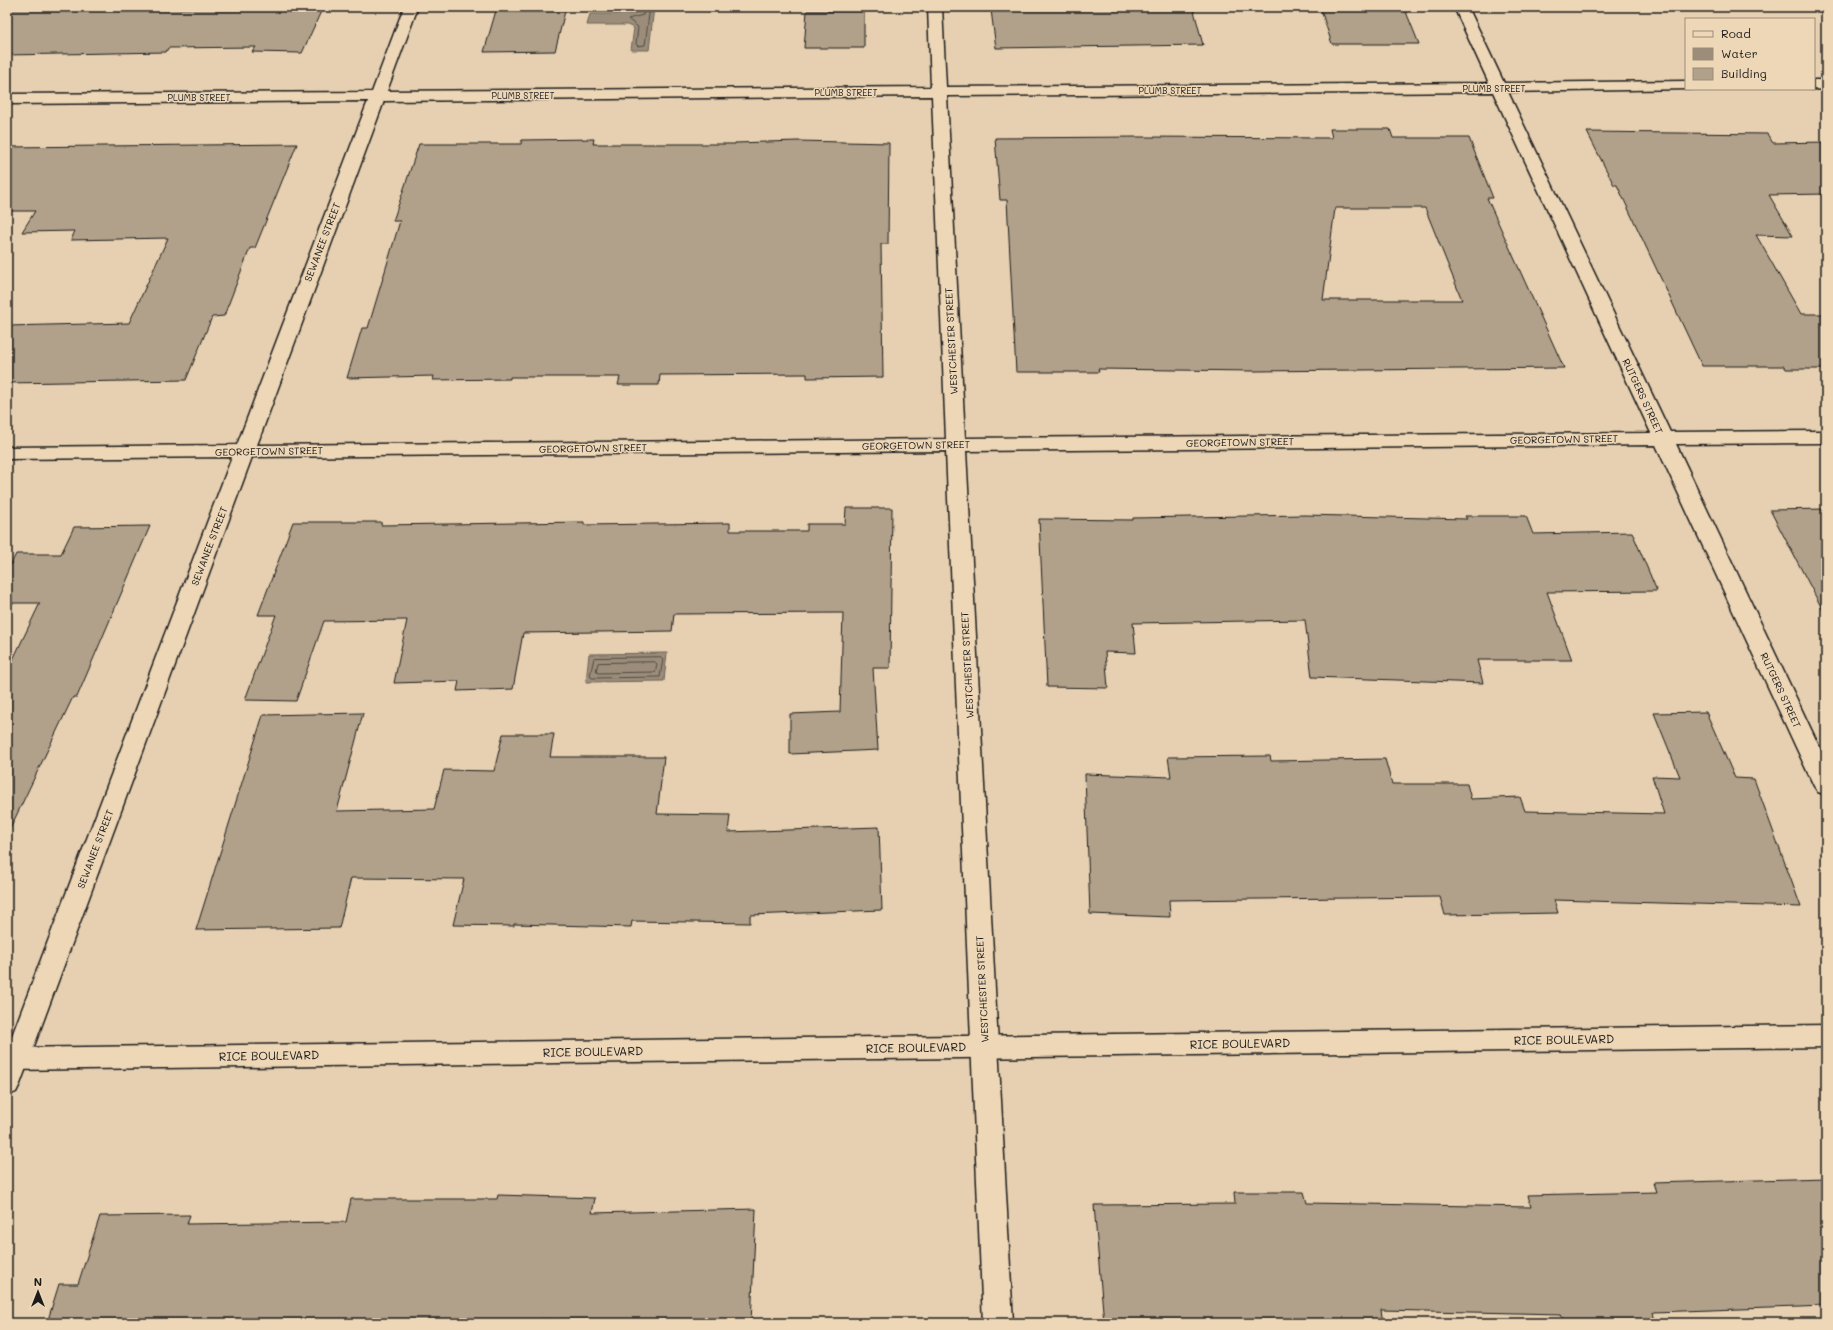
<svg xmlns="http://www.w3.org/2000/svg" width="1833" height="1330" viewBox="0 0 1833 1330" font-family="Mali,sans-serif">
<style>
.water{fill:#9b8d7a;stroke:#686054}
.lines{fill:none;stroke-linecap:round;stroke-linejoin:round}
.shore{stroke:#4f4942;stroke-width:1}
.building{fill:#b1a18a;stroke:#1c1c1c;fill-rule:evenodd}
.street-casing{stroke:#1c1c1c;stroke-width:3}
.secondary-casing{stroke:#1c1c1c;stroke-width:3}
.street{fill:#eed7b7;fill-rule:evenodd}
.secondary{fill:#eed7b7;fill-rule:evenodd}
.labels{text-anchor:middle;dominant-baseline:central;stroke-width:3;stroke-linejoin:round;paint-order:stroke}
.far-street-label{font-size:9px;fill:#1c1c1c;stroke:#eed7b7}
.street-label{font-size:10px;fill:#1c1c1c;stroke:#eed7b7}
.near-street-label{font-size:12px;fill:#1c1c1c;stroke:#eed7b7}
</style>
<rect width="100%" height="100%" fill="#e6d0b1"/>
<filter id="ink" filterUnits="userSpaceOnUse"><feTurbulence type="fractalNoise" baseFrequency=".025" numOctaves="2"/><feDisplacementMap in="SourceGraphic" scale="8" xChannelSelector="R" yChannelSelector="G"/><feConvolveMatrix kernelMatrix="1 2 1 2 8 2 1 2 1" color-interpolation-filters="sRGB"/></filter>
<g filter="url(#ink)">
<g class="water">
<path d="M641 7H654L649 50H631L634 28 627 25H587L590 14H631L641 11Z"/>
<path d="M667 653 664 681 586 682 589 654Z"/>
</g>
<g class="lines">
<g class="shore">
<path d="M645 7 643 15 628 19 638 27 636 44 638 46 645 45 650 7"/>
<path d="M661 657 663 659 660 677 592 678 590 676 594 658Z"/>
<path d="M655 662 657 664 655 672 598 673 596 671 598 663Z"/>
</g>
</g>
<g class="building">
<path d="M7 7H70L69 9 323 7 302 53 252 52 256 47 168 48 166 52 7 55Z"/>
<path d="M497 7H566L555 51 484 52Z"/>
<path d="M1088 7H1193L1203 45 996 48 991 10 1088 9Z"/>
<path d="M1320 7H1404L1419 44H1332Z"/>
<path d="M807 11H864V48H804Z"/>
<path d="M1330 129H1390L1393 138H1469L1493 198H1487L1564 368 1254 371 1098 369 1099 372H1016L1007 200H1000L995 138 1140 137 1332 138ZM1335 208H1425L1462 300H1323Z"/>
<path d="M1587 132 1767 134 1773 143 1826 142V194L1769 195 1793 236 1756 235 1801 314H1826V369H1786L1784 366H1702L1617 185H1614Z"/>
<path d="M594 139 593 144H735V143L798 141 889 143 888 244H881L883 377 807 378V374L660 375 659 385H618L620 377H510V379L433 380 434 376 347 378 362 328H368L400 221H393L419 144H521L522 140Z"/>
<path d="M297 144 255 248H250L224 316 212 317 186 380 7 383V326L129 323 168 238 71 240 75 231 22 232 35 211H7V147Z"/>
<path d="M846 508H892L890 668H873L878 750 790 754V714L840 712 843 613 674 614 672 631 523 633 513 689 457 691 459 681 394 683 407 620 324 621 296 701 245 700 276 615H258L293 522H381V525L584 522V525L730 523V531H807V524H845Z"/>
<path d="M1826 509V616L1770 510Z"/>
<path d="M1305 515 1467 519 1465 516H1526L1533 534 1632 532 1657 591 1547 592 1572 660H1477L1483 683 1312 677 1305 620 1133 623 1136 653 1105 652 1108 688 1047 687 1039 519 1133 520V518Z"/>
<path d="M150 526 77 697H73L7 835V672L40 603H7V572L16 554H61L74 527Z"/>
<path d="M1706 712 1735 778 1754 779 1801 907 1554 900 1558 913 1445 915 1440 897 1169 900 1170 917 1090 914 1085 774 1171 777 1168 757 1270 756 1271 761 1385 759 1392 784H1467L1471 799 1520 797 1525 811 1664 814 1652 776 1680 777 1654 713Z"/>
<path d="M363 713 337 811 434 809 444 770 494 771 503 734H554L550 757H664L657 814 730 815 728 832 879 827 882 910 750 915V923L632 921 631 927 514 924V926L453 925 464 879 351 878 339 928 196 930 263 715Z"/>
<path d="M1826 1178V1306L1653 1312 1656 1323H1564L1561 1314 1381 1310 1383 1323H1104L1094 1205 1235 1204 1234 1192H1304L1307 1203 1531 1207 1528 1195 1656 1192 1653 1183Z"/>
<path d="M498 1195 595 1198 592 1213 756 1209 751 1323H618V1321L540 1319 539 1323H47L59 1284H78L100 1216 190 1215 187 1224 346 1222 351 1199H497Z"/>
</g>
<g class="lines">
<defs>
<g id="street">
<path d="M404 7H418L387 91 931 87 928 7H942L946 87 1489 83 1454 7H1468L1504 83 1686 81V89H1691L1508 92 1670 432 1826 431V443L1676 444 1826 761V795L1818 792 1814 786 1656 445 966 451 1013 1323H983L946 451 252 457 20 1084 16 1092 7 1096V1049L232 457 7 459V447L237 445 368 101 7 104V94L372 92ZM1493 92 1651 433 965 438 947 96ZM932 96 946 439 257 445 384 101Z"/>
<path d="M1814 80H1826V90L1812 89H1814Z"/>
</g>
<path id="secondary" d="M1826 1025V1047L7 1070V1048Z"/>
</defs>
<use href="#street" class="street-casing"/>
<use href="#secondary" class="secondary-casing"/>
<use href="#street" class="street"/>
<use href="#secondary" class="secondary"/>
</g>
</g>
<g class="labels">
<g class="far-street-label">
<text x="1494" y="88">PLUMB STREET</text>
<text x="1170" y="90">PLUMB STREET</text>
<text x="846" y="92">PLUMB STREET</text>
<text x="523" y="95">PLUMB STREET</text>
<text x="199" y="97">PLUMB STREET</text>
</g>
<g class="street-label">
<text transform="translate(322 242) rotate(-69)">SEWANEE STREET</text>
<text transform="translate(951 341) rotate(-93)">WESTCHESTER STREET</text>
<text transform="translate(1643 396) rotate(65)">RUTGERS STREET</text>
<text transform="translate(1564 439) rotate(-1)">GEORGETOWN STREET</text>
<text transform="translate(1240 442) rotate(-1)">GEORGETOWN STREET</text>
<text transform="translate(916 445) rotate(-1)">GEORGETOWN STREET</text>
<text transform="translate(593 448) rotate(-1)">GEORGETOWN STREET</text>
<text transform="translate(269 451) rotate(-1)">GEORGETOWN STREET</text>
<text transform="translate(209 546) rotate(-69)">SEWANEE STREET</text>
<text transform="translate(967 665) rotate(-93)">WESTCHESTER STREET</text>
<text transform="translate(1781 690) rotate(65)">RUTGERS STREET</text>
<text transform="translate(95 849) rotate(-69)">SEWANEE STREET</text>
<text transform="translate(982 989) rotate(-93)">WESTCHESTER STREET</text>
</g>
<g class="near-street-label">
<text transform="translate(1564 1039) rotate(-1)">RICE BOULEVARD</text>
<text transform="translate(1240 1043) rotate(-1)">RICE BOULEVARD</text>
<text transform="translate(916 1047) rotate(-1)">RICE BOULEVARD</text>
<text transform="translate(593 1051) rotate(-1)">RICE BOULEVARD</text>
<text transform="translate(269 1055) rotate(-1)">RICE BOULEVARD</text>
</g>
</g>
<rect width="1833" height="1330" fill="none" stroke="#eed7b7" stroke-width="24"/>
<rect x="12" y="12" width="1809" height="1306" fill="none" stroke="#1c1c1c" stroke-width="1.5" filter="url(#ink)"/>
<rect x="1685" y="18" width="130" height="72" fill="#eed7b7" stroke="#9a8c79"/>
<rect x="1693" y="31" width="20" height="6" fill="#eed7b7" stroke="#9a8c79"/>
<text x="1721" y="38" font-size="12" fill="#1c1c1c">Road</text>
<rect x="1693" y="48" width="20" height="12" fill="#9b8d7a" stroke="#9a8c79"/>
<text x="1721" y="58" font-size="12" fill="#1c1c1c">Water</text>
<rect x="1693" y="68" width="20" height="12" fill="#b1a18a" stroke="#9a8c79"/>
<text x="1721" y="78" font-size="12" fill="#1c1c1c">Building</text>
<g transform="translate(38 1292)" stroke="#eed7b7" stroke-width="3" paint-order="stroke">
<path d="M0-3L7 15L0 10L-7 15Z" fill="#1c1c1c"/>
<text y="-6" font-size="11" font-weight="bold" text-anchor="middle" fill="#1c1c1c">N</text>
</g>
</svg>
